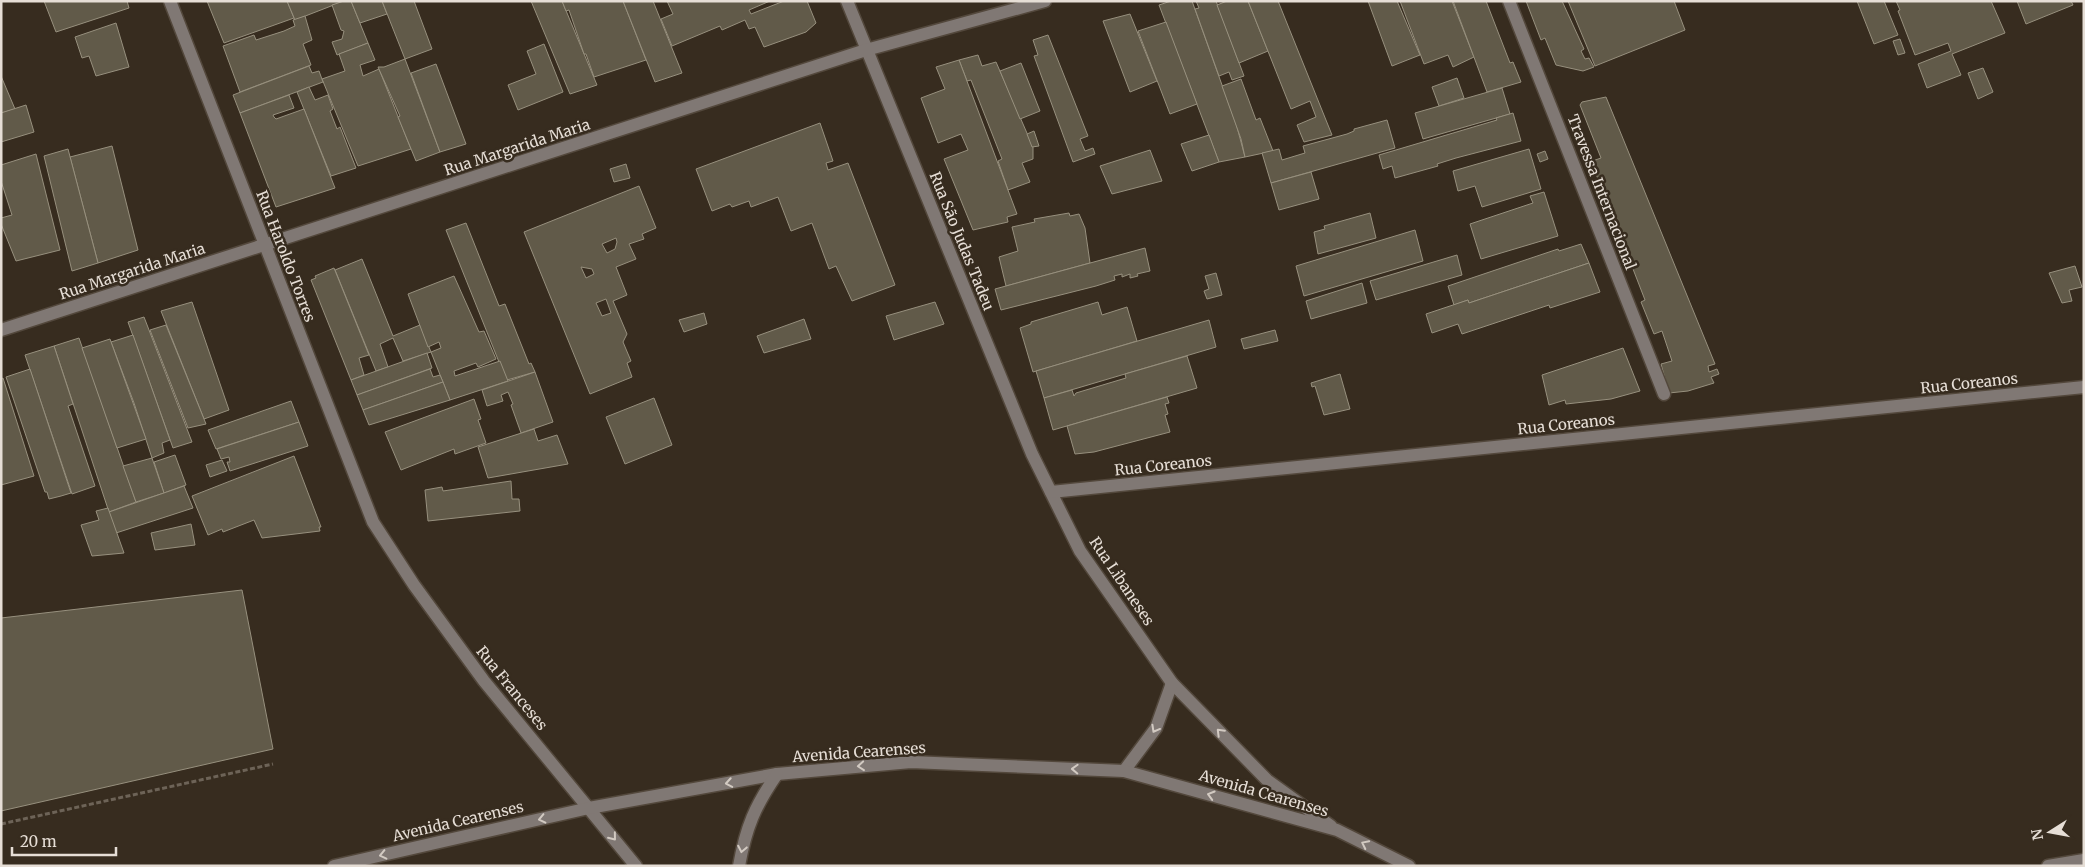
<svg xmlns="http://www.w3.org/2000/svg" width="2085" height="867" viewBox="0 0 2085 867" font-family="Merriweather,serif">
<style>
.building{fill:#615a49;stroke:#97907e;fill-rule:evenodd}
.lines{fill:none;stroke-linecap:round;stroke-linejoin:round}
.minor-casing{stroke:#53483c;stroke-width:15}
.path{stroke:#6d6357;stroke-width:3;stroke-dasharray:5 2.5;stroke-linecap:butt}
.minor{stroke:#807874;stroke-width:12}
.oneway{stroke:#d2cac2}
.labels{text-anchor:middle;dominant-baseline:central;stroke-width:5;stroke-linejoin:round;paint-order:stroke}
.street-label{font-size:15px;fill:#e6ded6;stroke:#372c1f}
</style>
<rect width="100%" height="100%" fill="#372c1f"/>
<g class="building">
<path d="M44 1H127L129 8 56 32Z"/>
<path d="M207 1H287L294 18 224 43Z"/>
<path d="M287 1H344L295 20Z"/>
<path d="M344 1H351L368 43 337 55 332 42 342 39 344 31 341 30 332 5Z"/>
<path d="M351 1H382L387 14 360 23Z"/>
<path d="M382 1H414L432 49 405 59Z"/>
<path d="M531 1H562L597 85 570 94Z"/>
<path d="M562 1H623L646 60 594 77 586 54H584L569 10 566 11Z"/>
<path d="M623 1H653L682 73 655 82Z"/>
<path d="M667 1H770L749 10 751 14 784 1H807L816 23 806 32 764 47 755 27 749 29 745 20 722 30 720 26 672 46 661 19 673 14Z"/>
<path d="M1171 1H1192L1237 127 1245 157 1219 162 1159 5Z"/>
<path d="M1196 1H1216L1244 76 1232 80 1229 72 1219 76 1195 9 1199 8Z"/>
<path d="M1227 1H1248L1268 51 1239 63 1217 5Z"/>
<path d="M1248 1H1278L1332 135 1304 142 1297 125 1316 117 1310 101 1291 109Z"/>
<path d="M1368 1H1397L1420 55 1392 66Z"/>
<path d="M1400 1H1452L1474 57 1453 67 1448 55 1424 64Z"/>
<path d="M1453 1H1486L1510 63 1513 62 1521 82 1487 92Z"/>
<path d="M1526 1H1562L1584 49 1581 51 1585 59 1589 58 1594 67 1583 71 1556 65 1545 38 1541 40Z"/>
<path d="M1568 1H1674L1685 30 1595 66Z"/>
<path d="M1857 1H1884L1898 35 1874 44Z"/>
<path d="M1896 1H1991L2005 33 1952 54 1961 75 1927 88 1918 64 1951 51 1948 43 1915 55 1898 11 1900 10Z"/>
<path d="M2017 1H2071L2073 5 2026 24Z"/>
<path d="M1130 14 1157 81 1130 92 1103 21Z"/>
<path d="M305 16 312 40 303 44 311 65 240 92 223 46 254 35 256 40 284 31 295 26 293 20Z"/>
<path d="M1166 22 1197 104 1170 114 1138 31Z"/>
<path d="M116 23 129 67 96 76 89 56 82 58 75 37Z"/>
<path d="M1048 35 1088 136 1080 139 1085 151 1093 148 1095 154 1073 162 1034 56 1038 55 1033 40Z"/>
<path d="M1900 39 1905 53 1898 55 1893 41Z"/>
<path d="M368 43 375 60 360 65 363 76 379 69 411 149 358 166 322 79 345 71 339 54Z"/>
<path d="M544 44 563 92 518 110 508 85 536 74 527 51Z"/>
<path d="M978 55 982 66 996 62 1033 147V159L1022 163 1030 182 1008 190 998 161 1002 159 971 80 967 81 959 60Z"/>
<path d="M405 59 440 152 416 161 398 117 400 116 378 67H384Z"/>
<path d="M959 60 1017 214 1007 217 1008 222 973 230 944 159 968 150 961 134 938 143 921 98 945 89 936 67Z"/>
<path d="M1021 63 1040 111 1020 119 1000 71Z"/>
<path d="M436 64 466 144 440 152 411 73Z"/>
<path d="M309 66 312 73 319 71 323 82 240 113 233 95Z"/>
<path d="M1983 68 1993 92 1978 99 1968 73Z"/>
<path d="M1 76 15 109 1 113Z"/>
<path d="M1457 78 1464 98 1439 106 1432 87Z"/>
<path d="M1241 79 1256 120 1260 118 1273 151 1245 157 1241 139 1222 86Z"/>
<path d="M309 87 315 100 328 95 333 109 330 111 337 129 340 127 356 168 331 176 297 92Z"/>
<path d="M1502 88 1510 114 1423 139 1415 113Z"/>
<path d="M289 95 294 108 273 115 274 117 276 119 304 109 335 188 276 207 240 113Z"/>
<path d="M1606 97 1715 364 1708 366 1709 372 1717 369 1719 374 1711 377 1714 383 1688 391 1669 393 1661 364 1672 361 1662 331 1654 334 1641 302 1645 300 1616 225 1612 227 1604 205 1608 204 1596 174 1591 175 1587 163 1601 158 1580 105 1582 102Z"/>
<path d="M26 105 34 132 1 142V113Z"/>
<path d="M1513 113 1521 141 1456 158 1437 164 1438 166 1395 178 1392 166 1383 169 1379 155 1497 120 1496 118Z"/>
<path d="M1387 120 1395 148 1271 183 1262 153 1279 149 1282 160 1305 153 1303 146 1347 134 1354 131V129Z"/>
<path d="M820 123 833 161 826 163 828 170 848 163 895 285 852 301 836 266 829 269 812 223 791 231 778 197 751 207 749 201 732 207 730 204 712 211 696 169Z"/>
<path d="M1034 131 1039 146 1032 147 1027 134Z"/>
<path d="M1209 135 1219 162 1192 171 1181 144Z"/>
<path d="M112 146 138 250 98 263 70 157Z"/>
<path d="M68 149 98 263 72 271 44 156Z"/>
<path d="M1529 149 1541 189 1482 207 1475 186 1458 191 1453 171Z"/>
<path d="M1150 150 1162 181 1112 194 1100 166Z"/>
<path d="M1545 151 1548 159 1540 162 1537 154Z"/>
<path d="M36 154 60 250 16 261 1 224V218L12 215 1 181V165Z"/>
<path d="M626 164 630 178 614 182 610 169Z"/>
<path d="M1311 172 1319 199 1279 210 1271 183Z"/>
<path d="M639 186 656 228 642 234 644 239 629 244 636 259 616 267 627 295 613 301 627 334 623 342 631 361 627 363 632 377 590 394 524 232ZM616 238 617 242 615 249 607 253 602 244ZM581 267 592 269 594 274 586 278ZM606 299 611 313 602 316 596 303Z"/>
<path d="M1544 192 1558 236 1481 259 1470 224 1533 203 1530 196Z"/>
<path d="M1069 213 1070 216 1079 214 1085 228 1090 263 1006 286 999 257 1018 251 1012 227 1035 222 1034 219Z"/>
<path d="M1370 213 1376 238 1318 254 1314 232 1325 229 1324 226Z"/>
<path d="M466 223 499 306 505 304 529 364 531 363 535 372 507 380 499 362 446 230Z"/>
<path d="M1415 230 1423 261 1304 296 1296 266Z"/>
<path d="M1581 244 1589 263 1469 303 1468 300 1454 305 1448 286 1558 249 1559 251Z"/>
<path d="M1145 248 1150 271 1137 274 1138 276 1130 278V274L1122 277V274L1114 276 1115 280 1096 286 1001 310 995 289Z"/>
<path d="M1457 255 1462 275 1376 300 1370 281Z"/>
<path d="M362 259 393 336 420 325 431 352 403 361 393 338 380 344 388 367 376 371 335 270Z"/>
<path d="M1589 263 1600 292 1550 308 1549 305 1462 334 1458 324 1432 333 1426 314 1468 300 1469 303Z"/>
<path d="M2075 266 2082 287 2069 290 2072 301 2062 303 2049 273Z"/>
<path d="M334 268 369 355 359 358 364 375 351 380 311 280 316 278 315 276Z"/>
<path d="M1216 273 1222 295 1207 299 1204 291 1209 289 1205 276Z"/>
<path d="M454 276 479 332 484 331 496 359 478 367 476 363 454 371 455 376 500 361 508 381 450 400 431 352 441 348 439 342 428 347 408 294Z"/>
<path d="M1362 283 1367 303 1311 319 1306 301Z"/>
<path d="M192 302 229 410 204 419 161 311Z"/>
<path d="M935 302 944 324 894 340 886 316Z"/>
<path d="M1098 302 1102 315 1127 307 1137 341 1033 372 1020 328 1031 324V322Z"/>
<path d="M704 313 707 324 684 332 679 320Z"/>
<path d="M144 317 192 442 173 448 128 322Z"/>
<path d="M804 319 811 339 764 353 757 336Z"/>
<path d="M1209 320 1216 347 1044 398 1036 371Z"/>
<path d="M166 325 204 419 206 424 188 428 150 330Z"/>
<path d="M1275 330 1278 341 1244 349 1241 339Z"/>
<path d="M133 335 170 440 162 443 164 453 152 458 134 403 111 342Z"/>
<path d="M79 338 136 502 109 512 54 346Z"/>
<path d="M110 339 146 439 117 448 82 348Z"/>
<path d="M54 346 73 404 68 406 95 486 72 494 25 355Z"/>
<path d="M1623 348 1640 391 1611 399 1566 404 1565 400 1549 405 1542 375Z"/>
<path d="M427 353 432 368 357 395 351 380Z"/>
<path d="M1187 356 1197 388 1053 430 1044 398 1072 390 1074 396 1076 393 1126 378 1125 374Z"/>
<path d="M30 369 71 493 61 496 49 499 47 492H45L6 377Z"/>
<path d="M430 369 433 377 440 375 443 382 363 410 357 395Z"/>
<path d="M535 372 553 422 521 433 511 405 513 404 508 392 501 395 503 401 487 406 482 390Z"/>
<path d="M1340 374 1350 409 1324 415 1315 386 1312 387 1311 383Z"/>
<path d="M3 378 34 476 1 485V379Z"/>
<path d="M443 382 450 400 369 425 363 410Z"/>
<path d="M1167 397 1169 403 1165 404 1168 414 1165 415 1170 432 1094 452 1075 454 1067 426Z"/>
<path d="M654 398 672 445 625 464 606 417Z"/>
<path d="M474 399 481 419 478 420 486 443 455 454 454 449 401 470 385 432Z"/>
<path d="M291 401 299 422 216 449 208 430Z"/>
<path d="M299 422 308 446 230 471 227 462H230L229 457 221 459 217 449Z"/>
<path d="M534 429 538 441 557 435 568 464 488 478 478 447Z"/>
<path d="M175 455 186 485 164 493 154 462Z"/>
<path d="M294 456 321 527H319L320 531 262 538 254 520 223 532 222 529 208 535 192 496Z"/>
<path d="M152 458 164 493 136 502 123 466Z"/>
<path d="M222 460 227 471 210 477 206 465Z"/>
<path d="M511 481 512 499H519L520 511 428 521 425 490 442 487 443 491Z"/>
<path d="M184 486 193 508 116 533 109 512Z"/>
<path d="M108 508 124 553 92 556 81 525 99 520 96 511Z"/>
<path d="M191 524 195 545 155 550 151 533Z"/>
<path d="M242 590 273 749 1 811V618Z"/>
</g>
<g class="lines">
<defs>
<g id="minor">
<path d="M170 1 373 522 414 585 484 681 636 866"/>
<path d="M847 1 1032 454 1080 551 1172 683 1267 780 1331 826"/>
<path d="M1509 1 1664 394"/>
<path d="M1 330 866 50 1045 1"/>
<path d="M1051 492 2084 387"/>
<path d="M1124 771 1156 728 1172 683"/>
<path d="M334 866 589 808 777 774 911 762 1124 771 1337 830 1409 866"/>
<path d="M739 866C746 827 755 806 777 774"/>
<path d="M2048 866 2084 860"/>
</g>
</defs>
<use href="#minor" class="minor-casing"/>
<path class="path" d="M1 824 273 764"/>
<use href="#minor" class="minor"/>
</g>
<defs><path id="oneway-chevron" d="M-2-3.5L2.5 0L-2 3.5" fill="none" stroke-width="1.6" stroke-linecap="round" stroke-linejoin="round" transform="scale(1.25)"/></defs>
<g class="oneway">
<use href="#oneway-chevron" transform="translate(1155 729) rotate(119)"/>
<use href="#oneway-chevron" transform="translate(1220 732) rotate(-135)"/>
<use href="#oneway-chevron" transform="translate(861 766) rotate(175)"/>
<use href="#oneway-chevron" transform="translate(1075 769) rotate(-178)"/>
<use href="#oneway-chevron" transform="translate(729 783) rotate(170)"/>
<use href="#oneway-chevron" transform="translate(1211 795) rotate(-164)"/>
<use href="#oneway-chevron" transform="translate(542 819) rotate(167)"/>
<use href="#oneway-chevron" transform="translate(613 837) rotate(51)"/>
<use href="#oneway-chevron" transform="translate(1365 844) rotate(-154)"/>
<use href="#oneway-chevron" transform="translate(742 849) rotate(101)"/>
<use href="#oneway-chevron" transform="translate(383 855) rotate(167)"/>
</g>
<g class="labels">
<g class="street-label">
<text transform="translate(517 147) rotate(-18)">Rua Margarida Maria</text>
<text transform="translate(1602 192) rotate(69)">Travessa Internacional</text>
<text transform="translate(962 241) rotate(68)">Rua São Judas Tadeu</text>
<text transform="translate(286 256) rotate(69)">Rua Haroldo Torres</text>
<text transform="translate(132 271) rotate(-18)">Rua Margarida Maria</text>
<text transform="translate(1969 383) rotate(-6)">Rua Coreanos</text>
<text transform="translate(1566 424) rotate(-6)">Rua Coreanos</text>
<text transform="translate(1163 465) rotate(-6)">Rua Coreanos</text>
<text transform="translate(1122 581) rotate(56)">Rua Libaneses</text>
<text transform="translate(512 688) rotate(51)">Rua Franceses</text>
<text transform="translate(859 752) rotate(-4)">Avenida Cearenses</text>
<text transform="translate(1264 793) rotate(16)">Avenida Cearenses</text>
<text transform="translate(458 821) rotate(-13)">Avenida Cearenses</text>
</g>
</g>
<rect width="2085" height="867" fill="none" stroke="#e6ded6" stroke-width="5"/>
<g transform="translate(2050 832) rotate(259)" stroke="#372c1f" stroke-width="4" paint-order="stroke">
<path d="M0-4L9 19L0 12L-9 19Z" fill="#e6ded6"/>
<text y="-8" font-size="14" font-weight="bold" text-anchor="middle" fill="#e6ded6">N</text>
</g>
<path d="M12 847v8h104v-8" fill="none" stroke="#e6ded6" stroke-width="2.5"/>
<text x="20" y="847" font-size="15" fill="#e6ded6" stroke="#372c1f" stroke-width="4" paint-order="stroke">20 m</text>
</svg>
